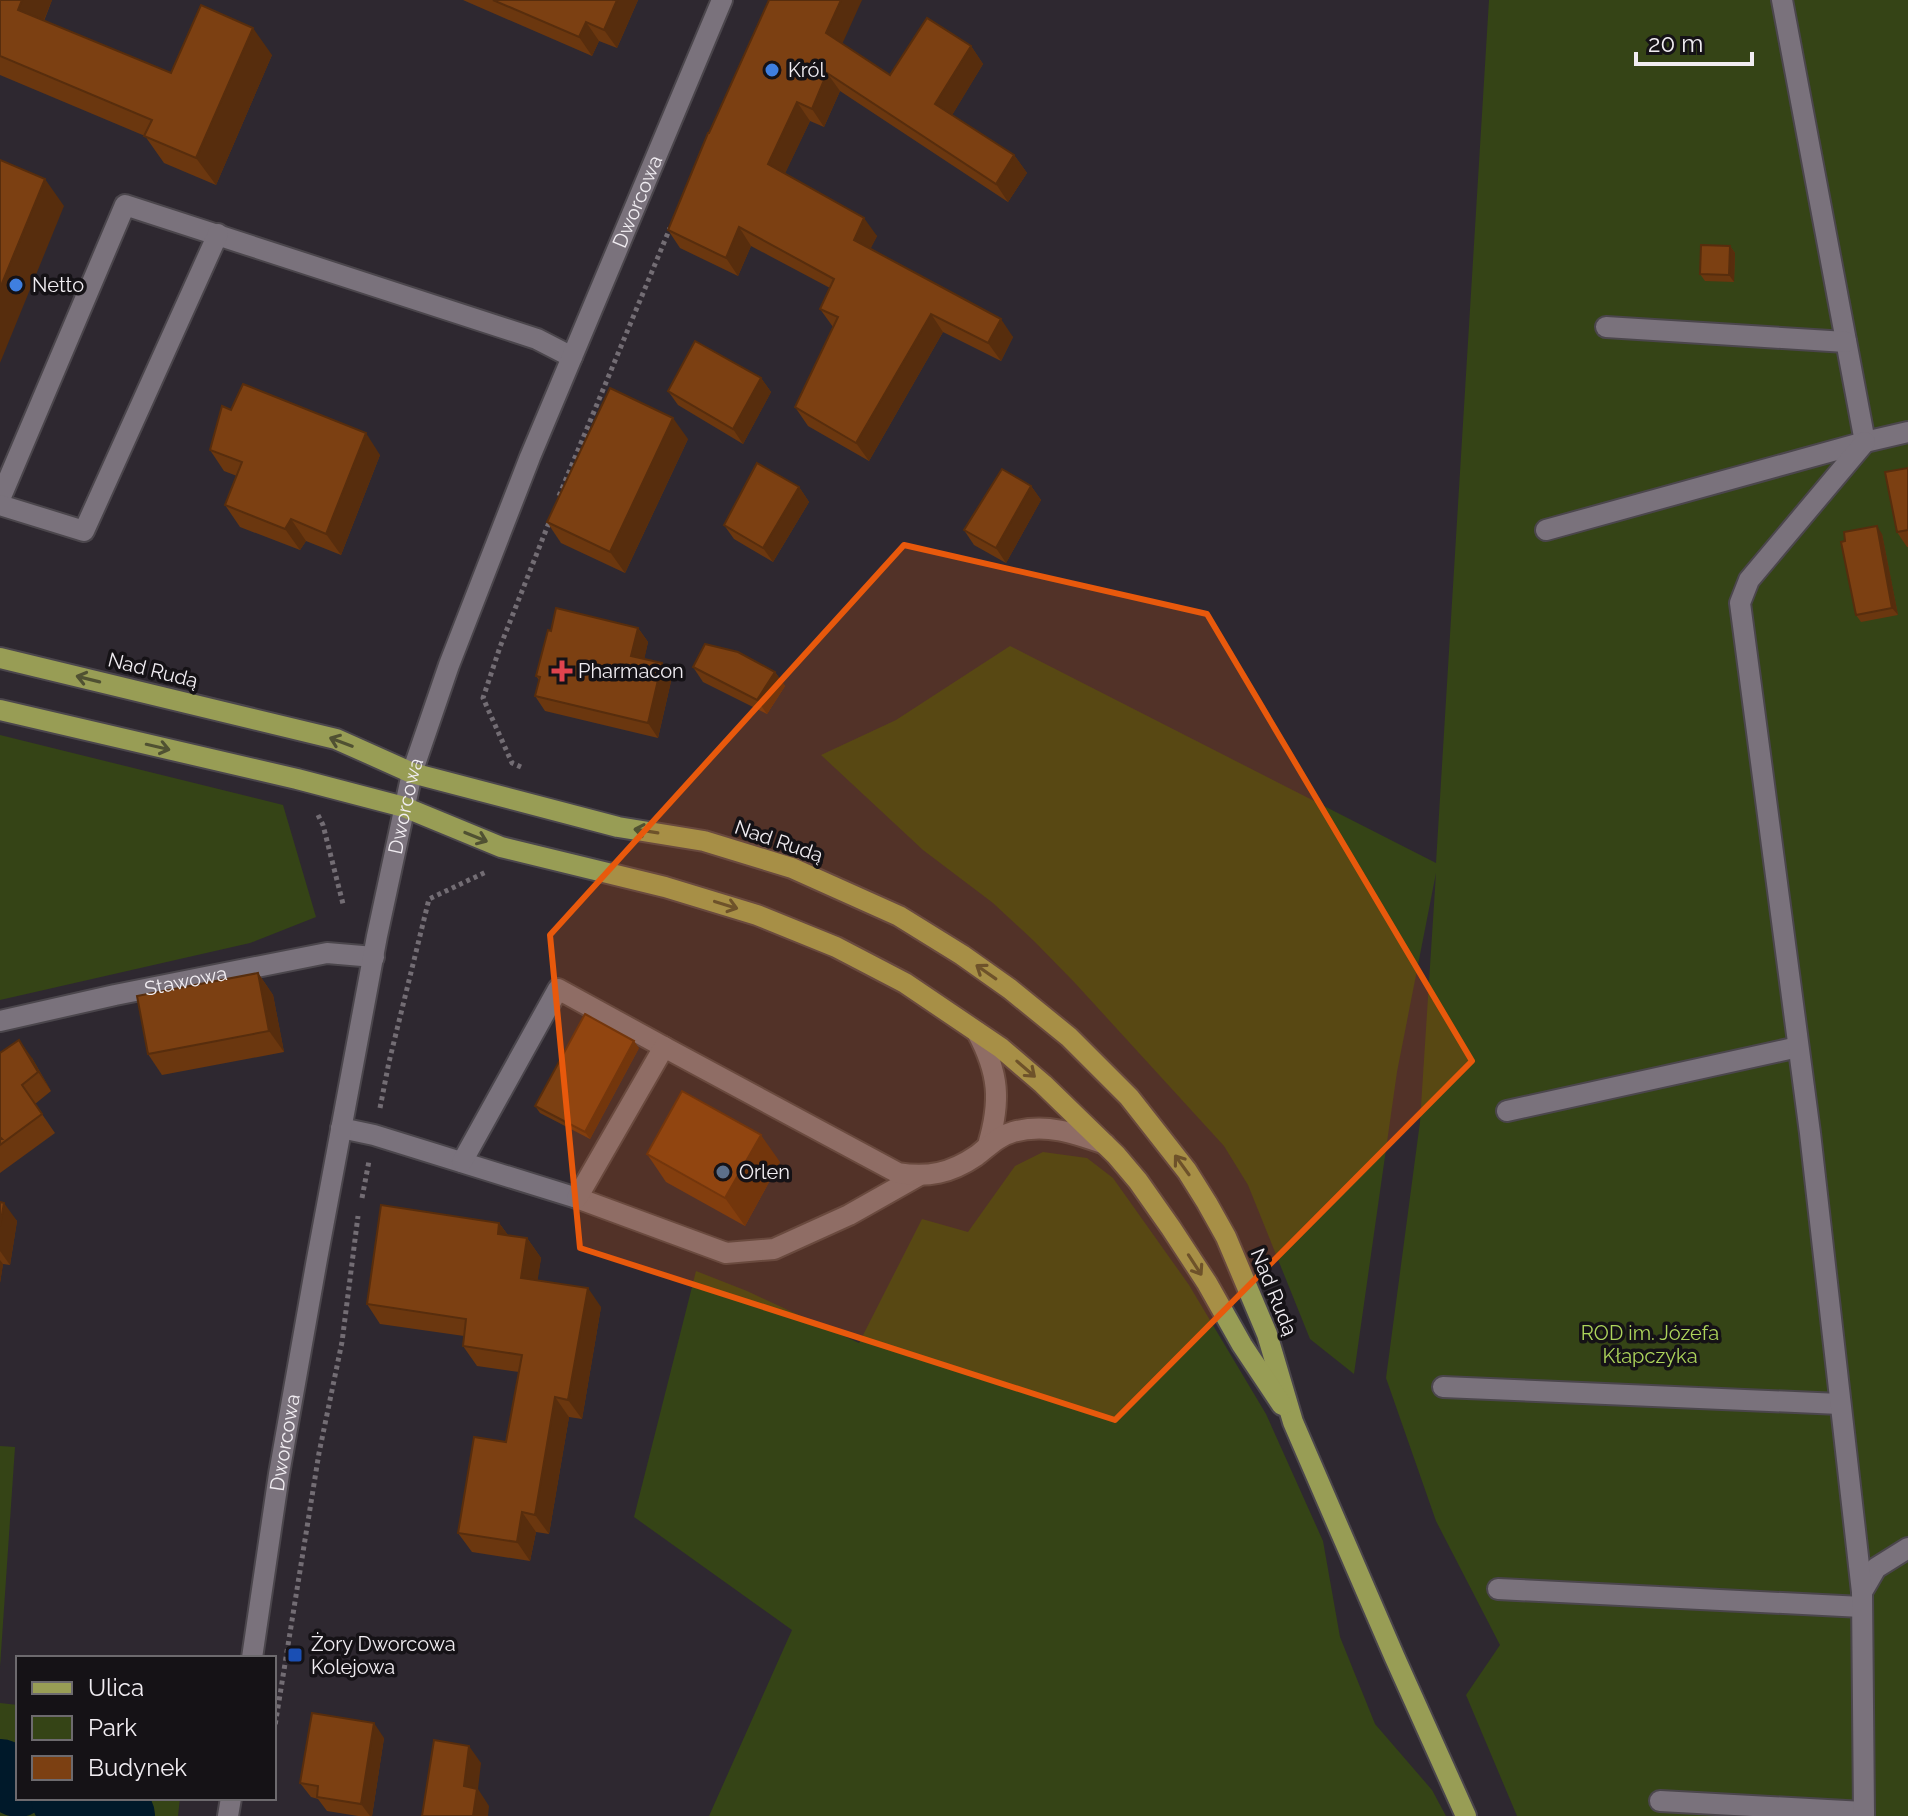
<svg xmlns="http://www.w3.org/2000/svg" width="1908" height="1816" viewBox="0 0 1908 1816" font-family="Raleway,sans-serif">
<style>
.green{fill:#354416}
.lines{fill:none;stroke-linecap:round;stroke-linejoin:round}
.river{stroke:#00192a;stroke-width:70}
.minor-casing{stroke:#4b464c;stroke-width:24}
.major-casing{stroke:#4b464c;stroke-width:24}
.path{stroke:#736d74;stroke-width:5;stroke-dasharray:4 4;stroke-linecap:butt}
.minor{stroke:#7a727c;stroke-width:20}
.major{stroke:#989d55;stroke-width:20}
.wall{fill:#6b370f}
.shaded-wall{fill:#572d0d}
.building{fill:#7c4012;stroke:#572d0d;stroke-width:2}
.oneway{stroke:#505132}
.marked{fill:#e8590c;fill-opacity:0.2;stroke:#e8590c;stroke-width:6;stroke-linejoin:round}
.shop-dot{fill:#3f7fe0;stroke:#151216;stroke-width:3}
.health-dot{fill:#e0444e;stroke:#151216;stroke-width:3}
.service-dot{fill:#5c6f8a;stroke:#151216;stroke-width:3}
.transit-dot{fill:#1a4fb4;stroke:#151216;stroke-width:3}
.labels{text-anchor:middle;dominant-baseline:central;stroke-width:7;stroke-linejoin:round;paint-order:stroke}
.poi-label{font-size:20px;fill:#f1edf2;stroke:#151216;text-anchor:start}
.street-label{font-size:20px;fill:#f1edf2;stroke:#151216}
.park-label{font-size:20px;fill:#add45b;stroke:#151216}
</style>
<rect width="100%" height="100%" fill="#2e2830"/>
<g class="green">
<path d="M1489 0H1908V1816H1517L1466 1695 1500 1645 1436 1521 1386 1378 1420 1122 1436 873 1397 1072 1354 1374 1310 1339 1248 1185 1224 1146 1075 983 1035 942 993 903 923 850 821 755 896 720 1010 646 1436 863Z"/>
<path d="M0 735 283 805 316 917 250 943 0 1000Z"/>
<path d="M1043 1152 1087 1158 1113 1178 1189 1285 1266 1414 1323 1541 1340 1637 1375 1724 1432 1790 1446 1816H709L792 1630 634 1517 696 1271 747 1291 859 1343 922 1219 968 1232 1015 1166Z"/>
<path d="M0 1446 15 1447 0 1667Z"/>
<path d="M0 1703 18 1705V1798H180L178 1816H0Z"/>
</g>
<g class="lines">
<g class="river">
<path d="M0 1774 18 1782"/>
<path d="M66 1798 120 1816"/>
</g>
<defs>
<g id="minor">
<path d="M1782 0 1865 442 1908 432"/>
<path d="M1606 327 1846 342"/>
<path d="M0 499 125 205 537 339 572 357"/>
<path d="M0 505 84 531 218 234"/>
<path d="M1546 530 1865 442"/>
<path id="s1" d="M0 1021 115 995 327 953 374 957"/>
<path d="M977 1032C999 1073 1001 1101 988 1145"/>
<path d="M1507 1111 1798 1047"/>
<path d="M341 1128 374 1135 577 1198 726 1253 774 1249 849 1215 918 1176"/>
<path d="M462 1162 558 989 664 1047"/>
<path d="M577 1198 664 1047 898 1173C928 1178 951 1173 976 1156 988 1147 998 1136 1013 1132 1046 1123 1074 1133 1105 1144"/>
<path d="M1443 1387 1840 1404"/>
<path d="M1498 1589 1862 1607"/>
<path d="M1862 1592 1876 1568 1908 1548"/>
<path id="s2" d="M252 1658 279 1474 317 1259 377 936 412 773 449 665 530 457 722 0"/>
<path d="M1660 1801 1864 1812"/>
<path d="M228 1816 231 1798"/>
<path d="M1864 1816 1862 1592 1810 1133 1740 603 1749 580 1865 442"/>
</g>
<g id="major">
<path d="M0 658 336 739 412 773 618 827 704 841 792 868 899 916 962 955 1010 989 1069 1037 1129 1097 1187 1171 1207 1203 1226 1237 1267 1334 1293 1422 1395 1658 1466 1816"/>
<path d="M0 710 297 779 404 807 501 847 665 887 757 915 836 947 905 983 1001 1048 1043 1084 1116 1155 1138 1181 1171 1228 1207 1283 1242 1345 1282 1405"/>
</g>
</defs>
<use href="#minor" class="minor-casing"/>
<use href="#major" class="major-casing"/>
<g class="path">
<path d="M559 496 670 228"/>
<path d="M521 767 512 763 483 698 500 647 550 520"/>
<path d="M318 815 323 825 343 904"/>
<path d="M380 1108 389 1062 429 899 486 872"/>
<path d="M362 1198 369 1161"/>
<path d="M274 1732 319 1453 342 1342 358 1216"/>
</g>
<use href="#minor" class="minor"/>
<use href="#major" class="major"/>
</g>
<g class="wall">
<path d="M0 0H52L44 21 171 73 272 55 216 185 164 163 145 136 0 75Z"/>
<path d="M463 0H638L617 48 599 41 592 56Z"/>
<path d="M842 44 890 75 971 46 983 64 952 115 1014 155 1027 173 1008 202 840 91 824 127 810 121 785 173 877 236 870 249 1013 337 1001 361 943 332 869 461 808 426 795 407 833 327 820 309 830 288 751 246 738 276 680 248 668 230 709 133Z"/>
<path d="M1730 246 1735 253 1734 282 1705 281 1700 274Z"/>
<path d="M761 378 771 392 743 444 678 405 668 391Z"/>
<path d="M231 410 380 455 341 555 306 541 300 550 240 527 225 505 237 476 224 471 210 450Z"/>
<path d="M688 439 625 573 561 543 547 522Z"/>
<path d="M1908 468V547H1907L1897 532Z"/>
<path d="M1031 486 1041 500 1006 563 974 545 964 530Z"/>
<path d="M799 487 809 502 773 562 734 539 724 525Z"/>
<path d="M1882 534 1898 615 1861 622 1856 615Z"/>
<path d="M638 628 648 642 644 659 672 677 658 738 545 711 535 696 539 680 536 676 551 631Z"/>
<path d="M693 667 775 672 785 686 767 714 703 682Z"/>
<path d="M258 973 273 995 284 1052 162 1075 148 1054Z"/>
<path d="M639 1048 590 1139 540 1113 535 1106Z"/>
<path d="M32 1058 51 1091 35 1104 55 1133 0 1173V1139H1Z"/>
<path d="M647 1154 780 1162 745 1226 666 1182Z"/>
<path d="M0 1202 17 1221 10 1265 3 1264 0 1283Z"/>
<path d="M499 1223 508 1235 527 1238 541 1258 537 1281 601 1307 582 1419 569 1417 549 1534 536 1532 530 1561 472 1552 458 1533 506 1442 519 1372 477 1366 463 1346 464 1336 380 1324 367 1304Z"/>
<path d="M384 1738 372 1816H358L327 1811 318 1799 311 1797 300 1783Z"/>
</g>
<g class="shaded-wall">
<path d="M22 0H52L37 37 18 10Z"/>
<path d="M617 0H638L617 48 604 30Z"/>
<path d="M841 0H862L839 51 826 33Z"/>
<path d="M586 22 599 41 592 56 579 37Z"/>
<path d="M253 28 272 55 216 185 196 158Z"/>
<path d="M971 46 983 64 948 122 935 104Z"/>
<path d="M827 73 840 91 824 127 812 109Z"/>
<path d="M797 102 810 121 781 182 768 164Z"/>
<path d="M1014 155 1027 173 1008 202 996 184Z"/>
<path d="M45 179 64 206 0 363V288Z"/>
<path d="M864 218 877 236 866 258 854 240Z"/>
<path d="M739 227 751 246 738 276 726 258Z"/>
<path d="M1730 246 1735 253 1734 282 1729 275Z"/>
<path d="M931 314 943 332 869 461 856 443Z"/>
<path d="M1001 319 1013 337 1001 361 988 343Z"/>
<path d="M761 378 771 392 743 444 733 429Z"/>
<path d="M673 418 688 439 625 573 610 552Z"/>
<path d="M366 433 380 455 341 555 326 534Z"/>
<path d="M1031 486 1041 500 1006 563 996 548Z"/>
<path d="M799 487 809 502 773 562 763 548Z"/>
<path d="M291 519 306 541 300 550 285 529Z"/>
<path d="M1877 526 1882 534 1898 615 1892 608Z"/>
<path d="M638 628 648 642 642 670 631 656Z"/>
<path d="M662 663 672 677 658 738 648 723Z"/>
<path d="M775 672 785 686 767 714 757 700Z"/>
<path d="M258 973 273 995 284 1052 269 1031Z"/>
<path d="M19 1040 32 1058 51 1091 38 1072Z"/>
<path d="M634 1041 639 1048 590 1139 585 1132Z"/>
<path d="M761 1135 780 1162 745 1226 725 1198Z"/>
<path d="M4 1203 17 1221 10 1265 0 1251V1226Z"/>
<path d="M499 1223 513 1242 498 1234Z"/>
<path d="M527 1238 541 1258 535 1298 521 1278Z"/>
<path d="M0 1260 3 1264 0 1283Z"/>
<path d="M588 1288 601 1307 582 1419 568 1400Z"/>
<path d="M555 1397 569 1417 549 1534 535 1515Z"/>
<path d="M522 1512 536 1532 530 1561 517 1542Z"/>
<path d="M374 1723 384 1738 372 1816H370L361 1804Z"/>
<path d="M469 1746 481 1763 478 1789 489 1806 488 1816H473L464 1786Z"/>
</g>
<g class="building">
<path d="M0 0H22L18 10 171 73 201 5 253 28 196 158 144 136 152 120 0 56Z"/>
<path d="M493 0H617L604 30 586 22 579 37Z"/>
<path d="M769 0H841L826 33 890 75 927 18 971 46 935 104 1014 155 996 184 827 73 812 109 797 102 768 164 864 218 854 240 1001 319 988 343 931 314 856 443 795 407 838 317 820 309 834 279 739 227 726 258 668 230 708 133H709Z"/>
<path d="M0 160 45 179 0 288Z"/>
<path d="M1701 245 1730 246 1729 275 1700 274Z"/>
<path d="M695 341 761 378 733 429 668 391Z"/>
<path d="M243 384 366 433 326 534 291 519 285 529 225 505 242 462 210 450 222 406 231 410Z"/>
<path d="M610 388 673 418 610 552 547 522Z"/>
<path d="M757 463 799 487 763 548 724 525Z"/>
<path d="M1908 468V530L1897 532 1885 472Z"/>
<path d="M1002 469 1031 486 996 548 964 530Z"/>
<path d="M1877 526 1892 608 1856 615 1841 542 1845 541 1844 532Z"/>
<path d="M556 608 638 628 631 656 662 663 648 723 535 696 540 677 536 676 548 630 551 631Z"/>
<path d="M705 644 738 652 775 672 757 700 693 667Z"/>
<path d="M258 973 269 1031 148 1054 137 996Z"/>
<path d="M585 1014 634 1041 585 1132 535 1106Z"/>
<path d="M19 1040 38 1072 22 1085 42 1114 0 1145V1139H2L0 1137V1053Z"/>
<path d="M682 1091 761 1135 725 1198 647 1154Z"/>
<path d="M0 1202 4 1203 0 1226Z"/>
<path d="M381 1205 499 1223 498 1234 527 1238 521 1278 588 1288 568 1400 555 1397 535 1515 522 1512 517 1542 458 1533 474 1437 506 1442 522 1355 463 1346 466 1319 367 1304Z"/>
<path d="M312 1713 374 1723 361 1804 317 1797 318 1786 300 1783Z"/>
<path d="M434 1740 469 1746 464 1786 477 1789 473 1816H422Z"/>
</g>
<defs><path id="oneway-shaft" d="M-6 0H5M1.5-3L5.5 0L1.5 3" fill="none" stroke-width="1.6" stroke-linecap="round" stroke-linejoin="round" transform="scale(2)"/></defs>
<g class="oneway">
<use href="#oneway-shaft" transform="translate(88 679) rotate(-166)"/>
<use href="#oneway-shaft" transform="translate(341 742) rotate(-159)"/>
<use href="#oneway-shaft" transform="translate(158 747) rotate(13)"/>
<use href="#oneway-shaft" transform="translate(646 831) rotate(-171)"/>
<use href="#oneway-shaft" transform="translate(476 837) rotate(22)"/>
<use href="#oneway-shaft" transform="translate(726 905) rotate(17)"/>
<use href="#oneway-shaft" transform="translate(986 972) rotate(-145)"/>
<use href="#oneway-shaft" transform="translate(1026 1069) rotate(41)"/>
<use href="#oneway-shaft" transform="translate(1182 1165) rotate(-126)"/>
<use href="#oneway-shaft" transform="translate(1195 1265) rotate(57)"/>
</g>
<path class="marked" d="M904 545 1207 614 1472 1061 1115 1420 580 1248 550 935Z"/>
<g class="shop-dot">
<circle cx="772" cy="70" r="8"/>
<circle cx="16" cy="285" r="8"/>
</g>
<path class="health-dot" d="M558 659h8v8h8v8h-8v8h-8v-8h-8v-8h8z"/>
<circle class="service-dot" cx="723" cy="1172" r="8"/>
<rect class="transit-dot" x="287" y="1647" width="16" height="16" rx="4"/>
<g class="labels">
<g class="poi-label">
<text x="788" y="70">Król</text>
<text x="32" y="285">Netto</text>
<text x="578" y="671">Pharmacon</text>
<text x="739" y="1172">Orlen</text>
<text x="311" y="1644">Żory Dworcowa<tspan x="311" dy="23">Kolejowa</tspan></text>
</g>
<g class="street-label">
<text stroke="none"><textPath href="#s2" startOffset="1514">Dworcowa</textPath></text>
<text transform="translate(153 670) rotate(14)">Nad Rudą</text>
<text stroke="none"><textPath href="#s2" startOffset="866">Dworcowa</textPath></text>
<text transform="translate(779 841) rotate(19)">Nad Rudą</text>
<text stroke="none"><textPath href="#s1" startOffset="190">Stawowa</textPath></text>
<text transform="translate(1274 1292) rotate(68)">Nad Rudą</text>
<text stroke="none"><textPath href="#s2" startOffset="218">Dworcowa</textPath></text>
</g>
<g class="park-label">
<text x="1650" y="1333">ROD im. Józefa<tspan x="1650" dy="23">Kłapczyka</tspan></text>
</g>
</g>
<rect x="16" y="1656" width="260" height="144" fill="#151216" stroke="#6d6a6e" stroke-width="2"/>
<rect x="32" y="1682" width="40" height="12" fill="#989d55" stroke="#6d6a6e" stroke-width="2"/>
<text x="88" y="1696" font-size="24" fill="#f1edf2">Ulica</text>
<rect x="32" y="1716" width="40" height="24" fill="#354416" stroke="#6d6a6e" stroke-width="2"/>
<text x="88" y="1736" font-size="24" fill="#f1edf2">Park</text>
<rect x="32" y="1756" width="40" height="24" fill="#7c4012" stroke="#6d6a6e" stroke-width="2"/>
<text x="88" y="1776" font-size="24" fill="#f1edf2">Budynek</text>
<path d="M1636 52v12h116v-12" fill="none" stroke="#f1edf2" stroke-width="4"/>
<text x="1648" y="52" font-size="24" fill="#f1edf2" stroke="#151216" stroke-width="6" paint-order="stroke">20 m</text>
</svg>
